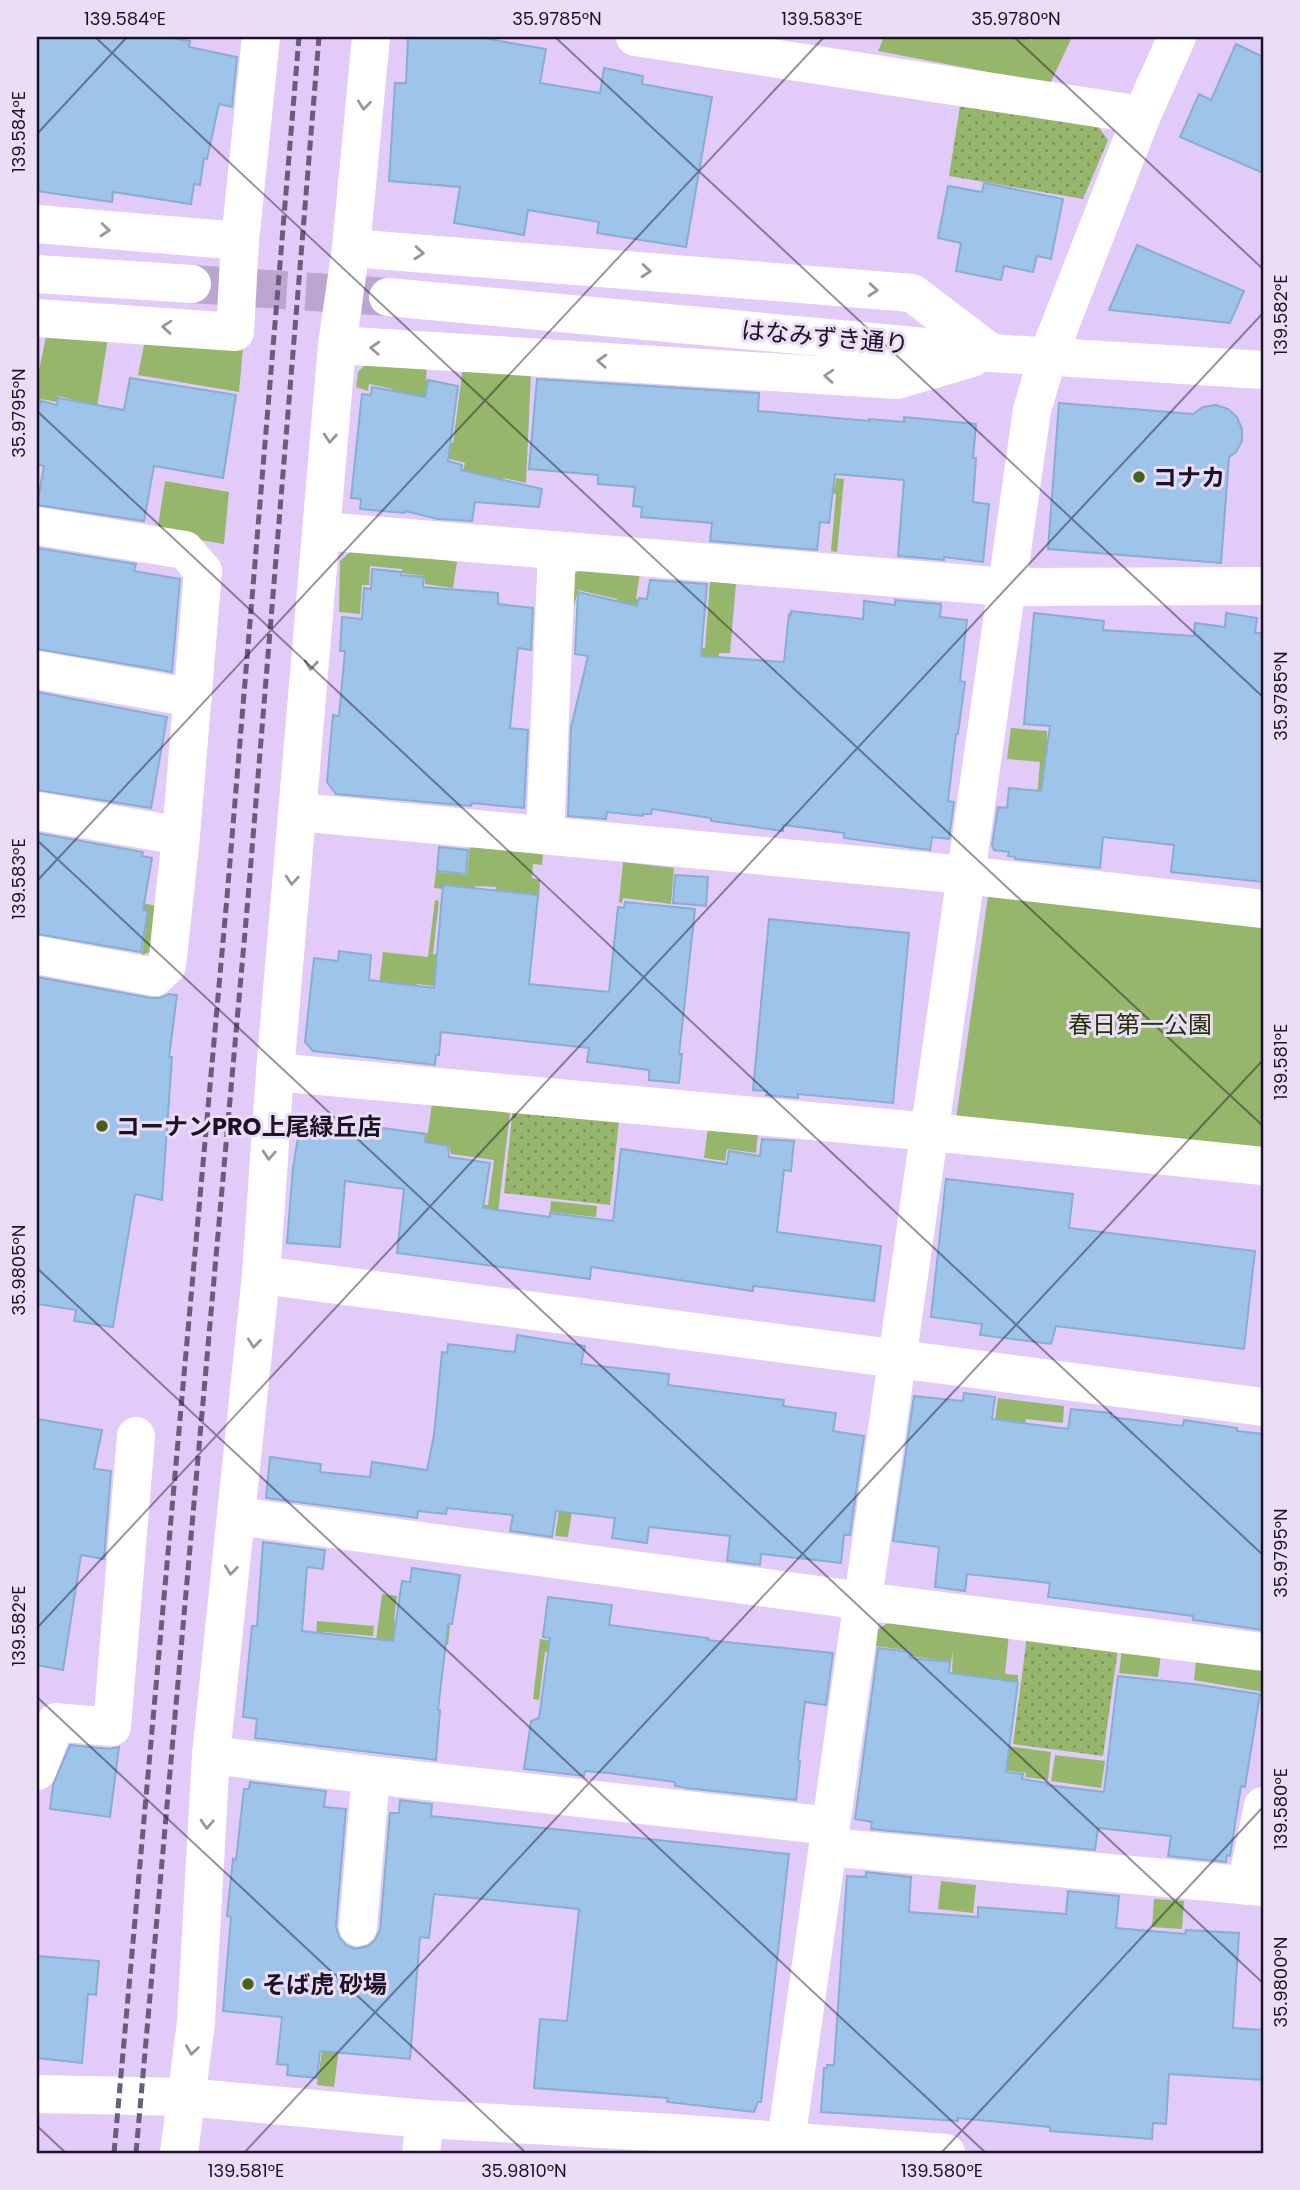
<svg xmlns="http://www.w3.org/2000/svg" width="1300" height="2190" viewBox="0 0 1300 2190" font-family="Poppins,'Noto Sans JP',sans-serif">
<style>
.grass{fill:url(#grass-dots)}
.green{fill:#96b66b}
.building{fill:#9ec4e9;stroke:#88add1;stroke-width:2}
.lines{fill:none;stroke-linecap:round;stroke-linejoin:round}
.minor-tunnel{stroke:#baa6ce;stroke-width:38;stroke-dasharray:38 19;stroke-linecap:butt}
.minor{stroke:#fff;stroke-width:38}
.rail{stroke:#6b5d79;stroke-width:5;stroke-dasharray:10 5;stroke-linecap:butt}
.oneway{stroke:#98959c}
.ticks{fill:none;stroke:#1b1323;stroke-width:2;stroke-opacity:0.45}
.poi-dot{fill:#466315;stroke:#ebddf8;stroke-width:2.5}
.labels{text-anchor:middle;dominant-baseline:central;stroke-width:6;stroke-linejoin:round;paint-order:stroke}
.street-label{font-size:24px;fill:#1b1323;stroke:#ebddf8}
.poi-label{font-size:24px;font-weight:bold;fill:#1b1323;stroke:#ebddf8;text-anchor:start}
.park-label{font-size:24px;fill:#213302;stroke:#ebddf8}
.neatline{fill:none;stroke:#1b1323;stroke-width:2.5}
.ticks-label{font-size:18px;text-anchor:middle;fill:#1b1323}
</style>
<defs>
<pattern id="grass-dots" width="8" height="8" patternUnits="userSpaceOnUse" patternTransform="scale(1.75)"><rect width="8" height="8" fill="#96b66b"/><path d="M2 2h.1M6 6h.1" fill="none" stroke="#7a9358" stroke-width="1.8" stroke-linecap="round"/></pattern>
</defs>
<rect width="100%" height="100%" fill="#e2cbf9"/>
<g class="grass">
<path d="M960 106 1097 125 1108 140 1083 199 949 176Z"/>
<path d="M513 1107 619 1120 610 1205 504 1193Z"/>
<path d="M1027 1636 1118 1649 1103 1756 1013 1744Z"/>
</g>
<g class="green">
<path d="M884 37H1023L1032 40 1034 37H1072L1050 84 878 51Z"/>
<path d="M47 332 108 338 94 425 76 422 79 401 58 396 57 402 41 399 40 402 37 401V380Z"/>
<path d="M145 340 243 348 239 392 138 375Z"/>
<path d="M370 360 427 364 426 380 435 382 432 402 392 394V389L369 384 368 391 356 387 358 372Z"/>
<path d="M463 367 531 373 526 483 503 478 500 488 463 470 465 463 431 454 433 440 453 443Z"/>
<path d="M836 478 844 479 837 552 831 551 836 494 789 489 816 484 835 487Z"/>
<path d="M165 481 229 492 224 544 157 533Z"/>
<path d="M359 544 457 562 453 588 425 584V576L402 573V569L370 566 369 585H362L360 614 339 612 340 561Z"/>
<path d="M583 568 640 573 636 599 652 603 649 617 616 609 617 599 578 590 573 610 571 576Z"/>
<path d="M710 581 736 583 730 653H719L715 705 648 644 705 648Z"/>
<path d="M1011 728 1047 731V740L1058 741 1036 809 1040 762 1007 759Z"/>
<path d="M470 845 543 853 542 865 533 864 532 878 540 880 539 899 495 894 496 887 475 886 474 893 434 888 436 872 467 875Z"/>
<path d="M623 862 674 868 671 904 623 898 622 903 619 902Z"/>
<path d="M102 895 157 906 153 951 142 955 148 911 100 901Z"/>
<path d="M988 896 1263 923V1150L956 1119Z"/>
<path d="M435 900 439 901 433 954 451 956 448 988 417 984 416 990 379 985 383 952 428 957Z"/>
<path d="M432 1103 510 1113 498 1213 476 1210 477 1204 488 1205 494 1160 451 1154 449 1146 425 1143 409 1145 411 1131 428 1133Z"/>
<path d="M708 1127 758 1133 756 1153 727 1149 725 1161 704 1158Z"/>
<path d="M551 1201 597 1206 596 1217 550 1212Z"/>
<path d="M998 1398 1064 1406 1063 1423 1026 1419 1022 1453 991 1450Z"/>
<path d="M576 1484 568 1537 555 1536 559 1511Z"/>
<path d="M382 1594 397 1596 394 1621 450 1626 448 1645C424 1642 400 1643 376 1640Z"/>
<path d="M893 1620 1009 1634 1005 1674 1018 1675V1683L952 1673 953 1651 951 1662 911 1656V1651L876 1646 878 1629Z"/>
<path d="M317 1621 374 1626 373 1636 323 1632V1635H316Z"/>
<path d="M540 1639 584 1645 589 1658 545 1652 539 1700 533 1699Z"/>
<path d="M1122 1649 1161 1654 1158 1677 1119 1673Z"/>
<path d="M1196 1660 1256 1664 1263 1674V1692L1194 1680Z"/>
<path d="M1000 1745 1051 1752 1048 1780 1025 1777 1026 1773 981 1767Z"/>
<path d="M1055 1755 1105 1761 1101 1788 1051 1781Z"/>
<path d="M941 1881 976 1885 973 1913 938 1909Z"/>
<path d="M1154 1899 1184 1901 1182 1929 1152 1927Z"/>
<path d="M343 2017 334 2087 317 2085 325 2031Z"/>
</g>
<g class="building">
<path d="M37 37H164L190 41 189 47 237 57 232 107 219 104 207 159 204 158 200 185 194 184 191 204 113 192 112 202 37 191Z"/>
<path d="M408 37H477L546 49 540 83 600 93 604 68 643 76 642 84 712 97 686 247 597 233 599 222 528 210 524 235 454 223 460 187 389 181 395 83H406Z"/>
<path d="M1236 44 1263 57V173L1180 137 1199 94 1211 100Z"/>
<path d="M984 183 1063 199 1051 259 1037 256 1033 272 1004 266 1001 280 956 271 961 243 938 238 948 186 982 192Z"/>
<path d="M1137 245 1244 291 1230 323 1109 310Z"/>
<path d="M130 378 236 395 223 478 154 466 144 521 37 505 44 466 37 464V404L40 405 41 401 57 405 58 398 124 410Z"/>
<path d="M537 379 759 393 758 411 869 421V419L904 422V417L976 424 973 458H976L973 502 989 504 983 562 944 557V560L898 556 904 480 835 474 829 523 820 522 817 550 710 541 712 523 641 517 642 507 633 506 635 487 598 484V475L529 469Z"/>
<path d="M428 380 458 386 448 461 462 465 461 470 542 489 539 507 475 502 472 521 438 519 405 511V513L360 509 361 499 351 498 362 394 371 395 372 387 425 397Z"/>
<path d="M1059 403 1193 414 1203 407 1216 405 1228 409 1237 417 1242 429V441L1236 452 1229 457 1221 563 1048 549Z"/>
<path d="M37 548 136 564 134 571 180 579 172 672 37 649Z"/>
<path d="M372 569 401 572V575L424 577 423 587 498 593V604L533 608 531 650 518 648 510 728 528 730 524 808 472 803 471 806 336 794 327 782 333 715 339 716 345 651H340L342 617 362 619 364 588 371 589Z"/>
<path d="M650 580 707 584 701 656 784 662 789 614 791 615V611L863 619 864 601 895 605V600L941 604 940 617 967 620 960 681 965 682 958 734H956L948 801 954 802 949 839 932 837 930 850 914 848 844 838V833L783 825V831L711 821V818L652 809 651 814H643V816L607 812 606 819 568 816 571 728 588 656 575 654 578 592 637 606 639 598 647 599Z"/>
<path d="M1034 613 1104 621 1103 630 1194 636 1195 623 1225 627 1226 613 1257 618 1255 633H1263V882L1171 872 1174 845 1103 837 1100 868 1015 859V857L1008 856 1009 852 994 850 992 845 998 807 1007 808 1009 788 1041 791 1050 726 1024 724Z"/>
<path d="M37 692 167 717 151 808 37 790Z"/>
<path d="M37 833 143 852 142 856 152 858 143 910 148 911 141 952 37 934Z"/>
<path d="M439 847 468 850 466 874 437 871Z"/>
<path d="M675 875 708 877 706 906 673 903Z"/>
<path d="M443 885 538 895 529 984 609 992 618 907 624 908 625 902 695 909 679 1054H682L679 1083 649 1080V1070L587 1062 589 1048 441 1032 439 1055H436L435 1065 313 1051 305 1042 314 958 338 961 339 951 371 955 369 980 434 988Z"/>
<path d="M769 919 909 933 893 1103 798 1094V1098L766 1095 767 1091 753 1090Z"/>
<path d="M37 977 151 998H160L169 994 177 995 169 1057H172L162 1200 135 1194 113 1327 74 1321 76 1310 37 1304Z"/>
<path d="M301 1119 319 1121V1119L426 1134 425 1142 448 1146 449 1157 490 1163 483 1208 550 1217V1213L613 1221 621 1149 727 1164 729 1151 760 1156 762 1139 794 1141 791 1171 784 1170 777 1232 881 1246 874 1301 753 1286V1291L591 1267 590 1279 397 1253 404 1189 345 1181 340 1247 287 1243 293 1168Z"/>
<path d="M946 1179 1073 1194 1069 1228 1255 1251 1244 1349 1056 1326 1051 1344 980 1335 982 1324 931 1317Z"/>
<path d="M517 1335 585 1346 581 1364 669 1374 668 1385 784 1400 783 1406 836 1413 833 1431 864 1436 850 1535H844L841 1563 761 1554 760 1565 727 1561 730 1536 649 1527 647 1543 612 1538 615 1518 556 1511 552 1537 510 1531 513 1515 447 1508 446 1514 418 1511 417 1518 266 1498 270 1457 321 1464 320 1472 370 1477 372 1462 427 1470 434 1435 442 1352 447 1353 448 1344 515 1352Z"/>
<path d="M964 1393 995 1397 992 1419 1068 1429 1071 1409 1111 1413V1417L1183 1426 1184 1420 1237 1428V1431L1263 1434V1630L1193 1620V1616L1048 1597 1050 1583 967 1574 965 1591 935 1587 939 1547 893 1541 914 1396 963 1401Z"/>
<path d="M37 1419 102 1430 94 1469 111 1471 104 1559 81 1555 63 1670 37 1665Z"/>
<path d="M263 1542 325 1550 323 1569 307 1567 302 1631 393 1641 402 1581 410 1582 412 1568 460 1575 452 1624H448L438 1710H440L436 1760 255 1738 257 1719 243 1717 252 1626H257Z"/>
<path d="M548 1597 612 1605 609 1625 708 1638 707 1640 833 1653 826 1705 805 1702 798 1760 800 1761 796 1800 686 1788 675 1786V1782L608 1773 585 1771 584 1776 524 1769 531 1721 539 1718 550 1638 543 1637Z"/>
<path d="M878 1648 911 1652 910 1658 950 1662 949 1673 1018 1682 1006 1772 1023 1774 1022 1779 1047 1783V1785L1104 1792 1118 1676 1193 1684 1260 1694 1245 1787 1241 1786 1230 1856 1227 1855 1226 1862 1168 1856 1171 1836 1098 1828 1095 1850 871 1829 872 1822 855 1819Z"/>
<path d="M70 1745 110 1749 119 1747 110 1817 50 1809 53 1785Z"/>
<path d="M250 1782 326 1791 324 1807 346 1809 336 1926 339 1937 346 1945 355 1949 368 1946 375 1940 380 1930 390 1813H399L400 1800 432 1804 431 1816 789 1854 761 2102H758L754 2112 667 2102 668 2098 534 2088 540 2019 567 2021 579 1909 434 1894 429 1938 420 1937 410 2059 320 2051 317 2078 287 2075 288 2065 277 2064 282 2017 223 2011 231 1917 227 1916 233 1859 236 1860 244 1789H249Z"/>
<path d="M866 1872 911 1877 909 1912 978 1917V1907L1066 1914 1068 1891 1119 1896 1116 1928 1185 1934 1186 1930 1239 1933 1233 2028 1263 2030V2080L1169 2074 1166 2124 1153 2123 1152 2139 1050 2131V2127L958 2118V2121L821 2112 824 2068H827V2065H834L847 1876 866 1877Z"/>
<path d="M37 1956 99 1961 96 1995 88 1994 82 2063 37 2058Z"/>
</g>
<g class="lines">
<path class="minor-tunnel" d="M192 284 388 297"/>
<g class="minor">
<path d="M635 37 1142 115"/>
<path d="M37 224 240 241"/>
<path d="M351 248 912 293 991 353"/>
<path d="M37 274 192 284"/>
<path d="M388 297 991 353 1263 370"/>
<path d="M37 318 235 332 240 241 261 37"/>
<path d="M337 345 897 380 972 358"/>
<path d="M37 526 185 550 203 571 181 836 167 966 155 977 37 955"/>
<path d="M322 531 1006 587 1263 586"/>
<path d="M37 670 193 698"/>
<path d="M37 811 181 836"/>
<path d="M298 812 965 875 1263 909"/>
<path d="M545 835 557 551"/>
<path d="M275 1072 931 1132 1263 1166"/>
<path d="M261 1275 1263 1407"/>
<path d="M236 1516 863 1601 1263 1652"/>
<path d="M211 1755 371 1775 831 1826"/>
<path d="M37 1771 56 1722 112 1727 136 1436"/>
<path d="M828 1847 1263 1887"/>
<path d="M1246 1886 1263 1806"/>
<path d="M358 1927 371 1775"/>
<path d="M37 2094 185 2097 425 2119 673 2133 946 2153"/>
<path d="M786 2141 1032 410 1048 356 1142 115 1177 37"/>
<path d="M179 2153 196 2022 211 1755 261 1275 275 1072 337 345 351 248 371 37"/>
<path d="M421 2153 425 2119"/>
</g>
<g class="rail">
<path d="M114 2153 227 897 299 37"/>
<path d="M136 2153 248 898 319 37"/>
</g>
</g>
<defs><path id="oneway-chevron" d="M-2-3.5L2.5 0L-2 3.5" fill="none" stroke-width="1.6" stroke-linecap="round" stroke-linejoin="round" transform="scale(1.75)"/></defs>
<g class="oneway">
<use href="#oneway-chevron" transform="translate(364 105) rotate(96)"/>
<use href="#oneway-chevron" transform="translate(105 230) rotate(5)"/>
<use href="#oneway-chevron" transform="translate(419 253) rotate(5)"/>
<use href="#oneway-chevron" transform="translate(646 271) rotate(5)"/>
<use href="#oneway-chevron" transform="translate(873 290) rotate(5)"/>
<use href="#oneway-chevron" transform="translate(167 327) rotate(-176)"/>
<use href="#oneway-chevron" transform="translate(375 348) rotate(-177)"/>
<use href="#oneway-chevron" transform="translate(602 361) rotate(-177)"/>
<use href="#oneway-chevron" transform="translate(829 376) rotate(-176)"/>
<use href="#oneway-chevron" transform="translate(330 438) rotate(95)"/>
<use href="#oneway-chevron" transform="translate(311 665) rotate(95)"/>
<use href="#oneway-chevron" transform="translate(292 880) rotate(95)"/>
<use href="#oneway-chevron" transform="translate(269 1155) rotate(94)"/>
<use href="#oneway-chevron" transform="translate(254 1343) rotate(96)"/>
<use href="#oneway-chevron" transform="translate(231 1570) rotate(96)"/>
<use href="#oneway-chevron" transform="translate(207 1824) rotate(93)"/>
<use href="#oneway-chevron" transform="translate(192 2050) rotate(98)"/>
</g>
<path class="ticks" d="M95 37 1263 1126M555 37 1263 697M1014 37 1263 269M37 134 127 37M37 411 1263 1555M37 840 1263 1983M37 881 824 37M37 1268 986 2153M37 1628 1263 313M37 1697 526 2153M37 2126 66 2153M244 2153 1263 1060M941 2153 1263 1807"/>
<g class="poi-dot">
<circle cx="1139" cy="477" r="7"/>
<circle cx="102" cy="1126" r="7"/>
<circle cx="248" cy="1984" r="7"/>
</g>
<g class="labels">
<g class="street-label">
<text transform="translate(825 337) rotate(5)">はなみずき通り</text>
</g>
<g class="poi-label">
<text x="1153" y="477">コナカ</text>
<text x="116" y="1126">コーナンPRO上尾緑丘店</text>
<text x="262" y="1984">そば虎 砂場</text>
</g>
<g class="park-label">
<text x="1140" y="1024">春日第一公園</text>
</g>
</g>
<rect width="1300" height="2190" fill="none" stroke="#ebddf8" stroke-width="77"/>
<rect x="38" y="38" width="1224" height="2114" class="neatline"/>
<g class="ticks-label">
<text x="125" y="25">139.584°E</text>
<text x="557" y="25">35.9785°N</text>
<text x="822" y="25">139.583°E</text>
<text x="1016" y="25">35.9780°N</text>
<text transform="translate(19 132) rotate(-90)" y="6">139.584°E</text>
<text transform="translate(1281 315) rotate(-90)" y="6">139.582°E</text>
<text transform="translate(19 413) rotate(-90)" y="6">35.9795°N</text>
<text transform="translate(1281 696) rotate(-90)" y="6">35.9785°N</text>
<text transform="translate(19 879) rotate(-90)" y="6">139.583°E</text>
<text transform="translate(1281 1062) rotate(-90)" y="6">139.581°E</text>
<text transform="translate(19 1270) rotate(-90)" y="6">35.9805°N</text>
<text transform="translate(1281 1553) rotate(-90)" y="6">35.9795°N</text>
<text transform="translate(19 1626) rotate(-90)" y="6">139.582°E</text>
<text transform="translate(1281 1809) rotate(-90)" y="6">139.580°E</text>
<text transform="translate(1281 1982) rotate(-90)" y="6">35.9800°N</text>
<text x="246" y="2177">139.581°E</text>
<text x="524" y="2177">35.9810°N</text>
<text x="942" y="2177">139.580°E</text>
</g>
</svg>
